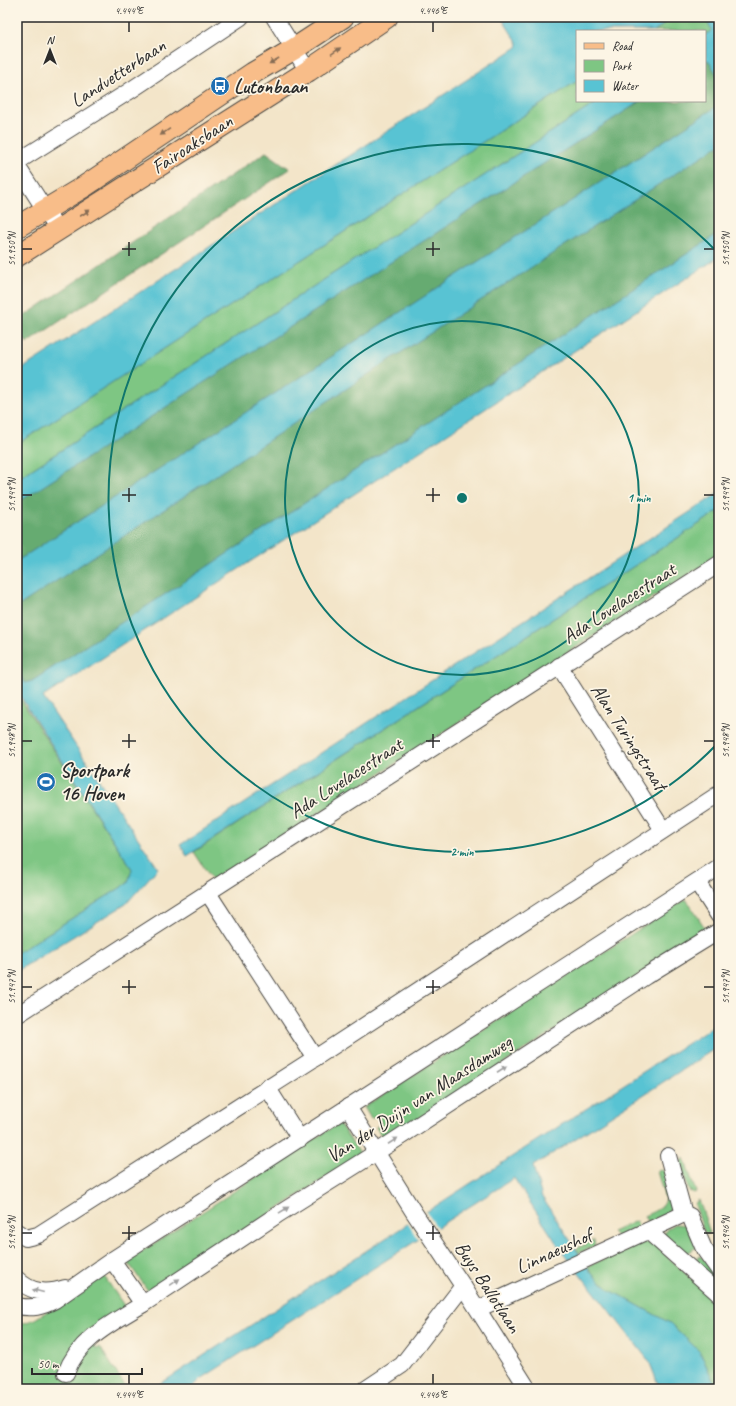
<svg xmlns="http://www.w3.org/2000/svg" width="736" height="1406" viewBox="0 0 736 1406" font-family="Caveat,sans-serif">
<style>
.green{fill:#7ec683;stroke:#547857}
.forest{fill:#66ab71;stroke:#486b4e}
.water{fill:#58c3d3;stroke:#42777f}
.pier{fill:#f3e5c9}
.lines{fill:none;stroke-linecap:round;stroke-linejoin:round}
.minor-casing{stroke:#494743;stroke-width:18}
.major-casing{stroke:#494743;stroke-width:23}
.minor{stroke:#fff;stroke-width:16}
.major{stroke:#f8bd89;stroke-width:21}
.oneway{fill:#876d55}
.oneway2{fill:#a0a0a0}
.ticks{fill:none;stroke:#2b2b2b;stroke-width:1.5}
.ring{fill:none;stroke:#0f766e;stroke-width:2}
.labels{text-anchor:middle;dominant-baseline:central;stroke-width:3.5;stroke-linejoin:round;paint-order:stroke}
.street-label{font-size:20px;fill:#2b2b2b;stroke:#fcf5e5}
.poi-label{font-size:20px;font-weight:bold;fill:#2b2b2b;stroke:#fcf5e5;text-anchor:start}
.centre{fill:#0f766e;stroke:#fcf5e5;stroke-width:2}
.ring-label{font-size:12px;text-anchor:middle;font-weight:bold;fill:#0f766e;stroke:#fcf5e5;stroke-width:3.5;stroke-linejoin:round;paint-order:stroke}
.neatline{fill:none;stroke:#2b2b2b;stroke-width:1.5}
.ticks-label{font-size:10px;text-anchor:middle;fill:#2b2b2b}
</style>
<rect width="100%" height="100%" fill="#fcf5e5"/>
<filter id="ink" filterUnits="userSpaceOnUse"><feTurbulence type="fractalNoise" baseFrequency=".025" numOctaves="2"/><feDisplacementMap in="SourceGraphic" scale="8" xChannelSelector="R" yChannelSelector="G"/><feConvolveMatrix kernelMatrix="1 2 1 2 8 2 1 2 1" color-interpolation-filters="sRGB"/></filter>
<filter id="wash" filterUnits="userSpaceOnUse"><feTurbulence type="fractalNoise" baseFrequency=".012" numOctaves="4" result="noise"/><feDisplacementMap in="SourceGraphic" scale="16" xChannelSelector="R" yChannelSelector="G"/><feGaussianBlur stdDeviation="0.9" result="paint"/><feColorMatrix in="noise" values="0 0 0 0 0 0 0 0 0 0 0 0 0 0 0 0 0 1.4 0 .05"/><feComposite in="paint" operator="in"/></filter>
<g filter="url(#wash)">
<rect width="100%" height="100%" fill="#f3e5c9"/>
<g class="green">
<path d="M660 17H704L712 30 705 35V31H654L663 25 664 22Z"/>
<path d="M577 81V101H599L17 479V444Z"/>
<path d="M719 511V555L213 881 194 852Z"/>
<path d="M17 694 132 869 128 883 17 953Z"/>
<path d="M686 899 707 931 385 1141 376 1127 382 1124 377 1116 371 1119 364 1107Z"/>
<path d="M339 1123 361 1155 149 1292 127 1261Z"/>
<path d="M684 1158 696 1192 694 1193 689 1191 680 1165 681 1161Z"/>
<path d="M661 1170 664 1171 673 1205 668 1213 648 1223 644 1216C652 1212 663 1209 665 1199L657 1171Z"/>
<path d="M699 1200 710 1233 707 1234 704 1232 695 1205 696 1202Z"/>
<path d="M636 1221 638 1225 637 1228 620 1237 616 1236 612 1232Z"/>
<path d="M675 1224 687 1225 697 1247 684 1254 663 1236 667 1229Z"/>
<path d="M594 1240 595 1246 579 1253 576 1249Z"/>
<path d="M644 1242 656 1246 719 1304V1389H717L700 1352 670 1323 610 1290 592 1274 588 1266Z"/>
<path d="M701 1256 719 1276V1286L693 1264 697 1258Z"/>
<path d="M104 1276 125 1307 86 1332 97 1349 100 1347 127 1389H17V1322L24 1323 35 1319Z"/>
</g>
<g class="forest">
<path d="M708 59 719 78V105L17 561V503L641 101H705V61Z"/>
<path d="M719 145V233L32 681 25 683 17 670V607L423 338Z"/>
<path d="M266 152 290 169 27 343 17 327V321Z"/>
</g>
<g class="water">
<path d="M501 17H660L664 22 663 25 654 31H577V81L17 444V372L517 47 518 44Z"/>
<path d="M704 17H719V78L708 60 705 61V35L712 30Z"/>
<path d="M599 101H641L17 503V479Z"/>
<path d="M719 105V145L423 338 17 607V561Z"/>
<path d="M719 233V257L179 608 43 697 158 868 126 904 17 971V953L128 883 132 869 17 691V670L25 683 32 681Z"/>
<path d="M719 493V511L187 856 180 845Z"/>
<path d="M719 1023V1046L533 1166 542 1197 592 1274 610 1290 670 1323 700 1352 717 1389H660L649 1361 561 1250 514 1178 201 1379 194 1386V1389H152Z"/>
</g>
<path class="pier" d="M425 1210 438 1229 419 1241 407 1222Z"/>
</g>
<g filter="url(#ink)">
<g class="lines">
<defs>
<g id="minor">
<path d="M274 17 308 71"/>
<path d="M17 162 128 92 241 17"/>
<path d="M17 166 58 230"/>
<path d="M559 666 663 830"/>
<path d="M697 882 719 916"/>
<path d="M208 893 315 1058"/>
<path d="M17 1015 719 564"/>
<path d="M267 1087 300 1139"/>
<path d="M348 1107 413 1211 463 1286 528 1389"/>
<path d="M668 1156 684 1214"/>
<path d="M648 1231 719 1294"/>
<path d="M17 1232 26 1238 38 1235 315 1058 719 794"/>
<path d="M17 1279C31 1293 47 1294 65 1288"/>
<path d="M143 1304 277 1215 377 1152 646 976 719 931"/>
<path d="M17 1306C32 1309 42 1307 55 1300L112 1260 719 867"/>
<path d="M478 1309 684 1214 690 1216 704 1249 719 1270"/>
<path d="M66 1373C78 1339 114 1322 143 1304L112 1260"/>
<path d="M366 1389 402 1365 463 1286"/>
</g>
<g id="major">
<path d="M17 227 85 186 253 73 294 49 343 17"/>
<path d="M17 256 308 71 387 17"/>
</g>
</defs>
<use href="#minor" class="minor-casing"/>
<use href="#major" class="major-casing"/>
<use href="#minor" class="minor"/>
<use href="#major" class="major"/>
</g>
<defs><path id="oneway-solid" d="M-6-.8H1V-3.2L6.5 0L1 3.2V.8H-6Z"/></defs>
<g class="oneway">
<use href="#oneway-solid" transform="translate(336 51) rotate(-35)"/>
<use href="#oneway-solid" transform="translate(274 61) rotate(150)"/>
<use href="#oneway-solid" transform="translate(165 132) rotate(146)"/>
<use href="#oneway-solid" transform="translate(85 213) rotate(-33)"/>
</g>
<g class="oneway2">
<use href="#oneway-solid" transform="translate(502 1069) rotate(-33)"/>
<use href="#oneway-solid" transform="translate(393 1141) rotate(-33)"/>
<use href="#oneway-solid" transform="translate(284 1210) rotate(-32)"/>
<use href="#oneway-solid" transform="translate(175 1282) rotate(-34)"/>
<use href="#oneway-solid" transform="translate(38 1291) rotate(-166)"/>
</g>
</g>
<path class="ticks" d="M129 22V32M433 22V32M129 242V256M433 242V256M22 249H32M122 249H136M426 249H440M704 249H714M129 488V502M433 488V502M22 495H32M122 495H136M426 495H440M704 495H714M129 734V748M433 734V748M22 741H32M122 741H136M426 741H440M704 741H714M129 980V994M433 980V994M22 987H32M122 987H136M426 987H440M704 987H714M129 1226V1240M433 1226V1240M22 1233H32M122 1233H136M426 1233H440M704 1233H714M129 1374V1384M433 1374V1384"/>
<g class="ring">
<circle cx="462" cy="498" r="177"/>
<path d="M719 742A354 354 0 1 1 719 254"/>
</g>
<defs>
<symbol id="bus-disc" viewBox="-11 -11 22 22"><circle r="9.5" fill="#1f6fb2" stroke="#fcf5e5"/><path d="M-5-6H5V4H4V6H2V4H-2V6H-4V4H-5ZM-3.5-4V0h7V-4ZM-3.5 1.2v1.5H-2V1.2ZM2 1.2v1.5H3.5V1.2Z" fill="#fff"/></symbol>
<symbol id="stadium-disc" viewBox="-11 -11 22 22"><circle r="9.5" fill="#1f6fb2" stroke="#fcf5e5"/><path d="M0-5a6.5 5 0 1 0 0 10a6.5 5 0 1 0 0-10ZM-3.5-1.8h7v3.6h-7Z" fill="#fff"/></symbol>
</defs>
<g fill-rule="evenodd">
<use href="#bus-disc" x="209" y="75" width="22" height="22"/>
<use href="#stadium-disc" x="35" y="771" width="22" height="22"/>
</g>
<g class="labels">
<g class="street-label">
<text transform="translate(118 73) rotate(-33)">Landvetterbaan</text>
<text transform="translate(192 144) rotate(-33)">Fairoaksbaan</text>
<text transform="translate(619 603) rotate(-33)">Ada Lovelacestraat</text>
<text transform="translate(629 737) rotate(57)">Alan Turingstraat</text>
<text transform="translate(346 778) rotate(-33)">Ada Lovelacestraat</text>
<text transform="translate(419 1099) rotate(-33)">Van der Duijn van Maasdamweg</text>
<text transform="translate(554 1251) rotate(-25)">Linnaeushof</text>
<text transform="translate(488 1287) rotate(57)">Buys Ballotlaan</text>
</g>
<g class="poi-label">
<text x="234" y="86">Lutonbaan</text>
<text x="60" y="770">Sportpark<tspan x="60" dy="23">16 Hoven</tspan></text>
</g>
</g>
<circle cx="462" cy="498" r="6" class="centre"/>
<g class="ring-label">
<text x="639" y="502">1 min</text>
<text x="462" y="856">2 min</text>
</g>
<rect width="736" height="1406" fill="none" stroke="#fcf5e5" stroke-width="44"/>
<rect x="576" y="30" width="130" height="72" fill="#fcf5e5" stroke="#a8a49b"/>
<rect x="584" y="43" width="20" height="6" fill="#f8bd89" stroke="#a8a49b"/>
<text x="612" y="50" font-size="12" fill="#2b2b2b">Road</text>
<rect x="584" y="60" width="20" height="12" fill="#7ec683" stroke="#a8a49b"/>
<text x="612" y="70" font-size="12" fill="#2b2b2b">Park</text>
<rect x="584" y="80" width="20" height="12" fill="#58c3d3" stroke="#a8a49b"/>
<text x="612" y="90" font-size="12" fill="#2b2b2b">Water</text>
<g transform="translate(50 50)" stroke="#fcf5e5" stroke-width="3" paint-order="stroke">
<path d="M0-3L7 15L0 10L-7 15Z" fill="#2b2b2b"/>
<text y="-6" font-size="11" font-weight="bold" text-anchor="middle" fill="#2b2b2b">N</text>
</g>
<path d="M32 1368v6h110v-6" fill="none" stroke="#2b2b2b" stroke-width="2"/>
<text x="38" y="1368" font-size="12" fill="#2b2b2b" stroke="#fcf5e5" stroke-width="3" paint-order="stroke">50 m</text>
<rect x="22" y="22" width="692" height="1362" class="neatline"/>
<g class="ticks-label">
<text x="129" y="14">4.444°E</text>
<text x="433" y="14">4.446°E</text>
<text transform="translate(11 249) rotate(-90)" y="4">51.950°N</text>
<text transform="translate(725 249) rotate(-90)" y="4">51.950°N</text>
<text transform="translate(11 495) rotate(-90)" y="4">51.949°N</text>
<text transform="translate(725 495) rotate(-90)" y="4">51.949°N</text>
<text transform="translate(11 741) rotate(-90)" y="4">51.948°N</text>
<text transform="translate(725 741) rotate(-90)" y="4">51.948°N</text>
<text transform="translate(11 987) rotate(-90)" y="4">51.947°N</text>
<text transform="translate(725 987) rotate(-90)" y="4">51.947°N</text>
<text transform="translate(11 1233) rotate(-90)" y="4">51.946°N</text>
<text transform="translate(725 1233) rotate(-90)" y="4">51.946°N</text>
<text x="129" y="1398">4.444°E</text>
<text x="433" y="1398">4.446°E</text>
</g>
</svg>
